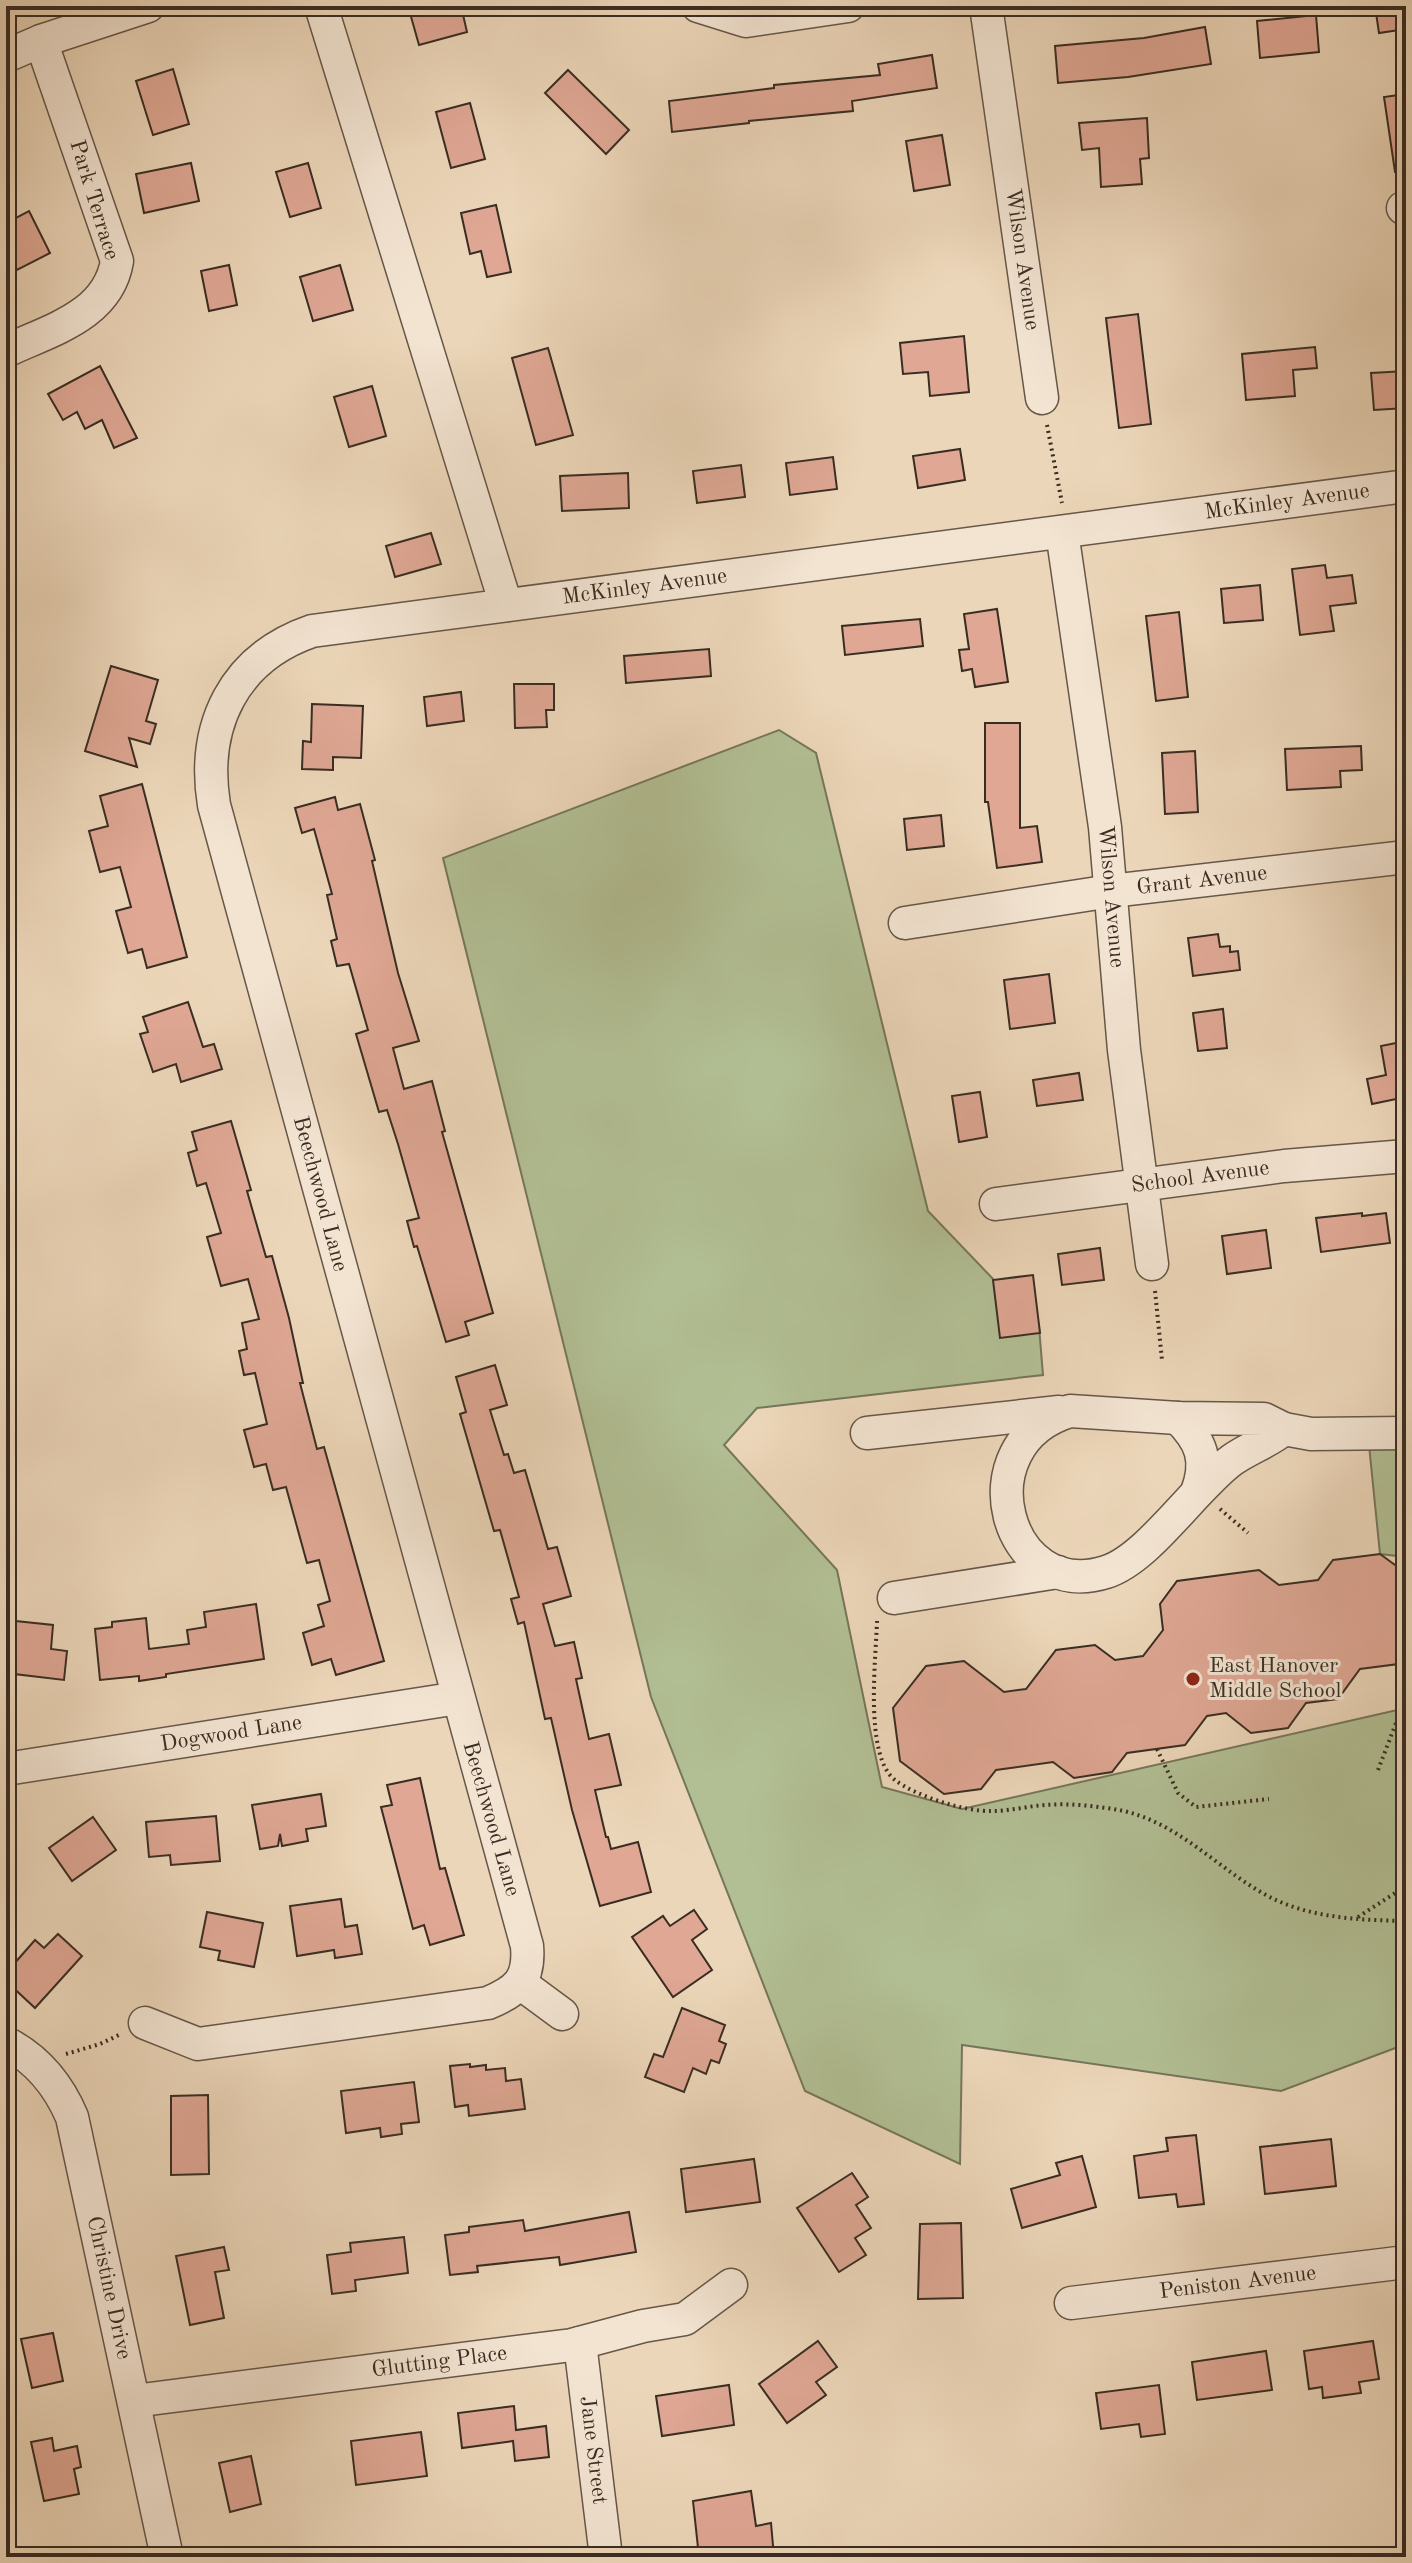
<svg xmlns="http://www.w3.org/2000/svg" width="1412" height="2563" viewBox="0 0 1412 2563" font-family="'Old Standard TT',serif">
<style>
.green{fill:#b2bf94;stroke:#76765b;stroke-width:2}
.building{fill:#dfa794;stroke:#392d22;stroke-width:2}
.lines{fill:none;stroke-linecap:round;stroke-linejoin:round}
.minor-casing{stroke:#665748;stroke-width:35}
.path{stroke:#392d22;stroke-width:4;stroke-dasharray:2 4;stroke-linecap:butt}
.minor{stroke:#f3e4d2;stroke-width:32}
.poi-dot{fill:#8f2418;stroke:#f3e4d2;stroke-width:3}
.labels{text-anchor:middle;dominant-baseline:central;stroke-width:6;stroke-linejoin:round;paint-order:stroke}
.street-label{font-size:22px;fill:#392d22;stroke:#f3e4d2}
.poi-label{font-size:22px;fill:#392d22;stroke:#f3e4d2;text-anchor:start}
</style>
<rect width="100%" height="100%" fill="#ecd6b9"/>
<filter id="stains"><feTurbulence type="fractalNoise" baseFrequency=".0025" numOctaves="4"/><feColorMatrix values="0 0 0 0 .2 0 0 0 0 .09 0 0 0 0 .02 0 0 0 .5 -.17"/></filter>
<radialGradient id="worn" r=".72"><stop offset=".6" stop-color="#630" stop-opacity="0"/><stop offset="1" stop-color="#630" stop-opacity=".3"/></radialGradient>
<g class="green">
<path d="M779 730 816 753 928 1211 1039 1327 1043 1375 757 1408 724 1445 837 1570 882 1787 962 1809 1406 1708V2044L1281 2091 962 2045 960 2164 805 2091 651 1697 443 858Z"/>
<path d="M1406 1427V1557L1380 1554 1368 1435Z"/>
</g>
<g class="building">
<path d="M408 6H461L467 32 419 45Z"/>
<path d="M1375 6H1406V29L1379 33Z"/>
<path d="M1316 15 1319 52 1260 58 1257 21Z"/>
<path d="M1205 27 1211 64 1128 77 1058 83 1055 46 1144 38Z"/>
<path d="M932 55 937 88 852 101 853 111 749 121V123L672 132 669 101 774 88V85L880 75 878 64Z"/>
<path d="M173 69 189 124 153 135 136 81Z"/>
<path d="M568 70 629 130 606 154 545 93Z"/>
<path d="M1406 94V171L1395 172 1384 97Z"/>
<path d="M470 103 485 159 451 168 436 112Z"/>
<path d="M1147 118 1149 158 1140 159 1142 184 1101 187 1099 148 1082 150 1079 123Z"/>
<path d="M942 135 950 185 914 191 906 141Z"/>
<path d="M191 163 199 201 144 213 136 174Z"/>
<path d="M308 163 321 208 290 217 276 172Z"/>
<path d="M496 205 511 272 487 277 481 251 470 254 461 213Z"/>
<path d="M29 211 50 253 17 270 6 247V223Z"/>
<path d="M229 265 237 305 209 311 201 271Z"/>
<path d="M340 265 353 310 313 321 300 277Z"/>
<path d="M1138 314 1151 424 1119 428 1106 318Z"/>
<path d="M964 336 969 392 930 396 928 372 903 374 900 343Z"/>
<path d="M1315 347 1317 368 1293 370 1295 396 1246 400 1242 354Z"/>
<path d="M548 348 573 435 536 445 512 358Z"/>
<path d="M100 366 137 438 114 448 102 420 85 429 77 412 63 420 48 394Z"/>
<path d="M1406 371V408L1374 410 1371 373Z"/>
<path d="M372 386 386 436 349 447 334 397Z"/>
<path d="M960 449 965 480 918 488 913 456Z"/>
<path d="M833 457 837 489 790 495 786 463Z"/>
<path d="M741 465 745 497 697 503 693 471Z"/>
<path d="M628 473 629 508 562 511 560 476Z"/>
<path d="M431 533 441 564 395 577 386 546Z"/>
<path d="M1325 565 1327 578 1352 575 1356 603 1330 606 1334 631 1300 635 1292 569Z"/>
<path d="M1260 585 1263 620 1224 623 1221 589Z"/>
<path d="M997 609 1008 682 975 687 972 669 962 671 959 650 969 649 964 614Z"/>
<path d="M1179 612 1188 697 1156 701 1146 616Z"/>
<path d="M920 619 923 646 845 655 842 626Z"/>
<path d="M709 649 711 676 626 683 624 656Z"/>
<path d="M111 666 158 680 146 721 156 724 150 744 129 738 137 767 85 751Z"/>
<path d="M514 684H554V710H546L547 727 515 728Z"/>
<path d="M461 692 464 721 427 726 424 697Z"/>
<path d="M312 704 363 706 361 758 333 757V770L302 769 303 741 311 742Z"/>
<path d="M985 723H1020V828L1037 826 1042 862 997 868 988 802H985Z"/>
<path d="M1361 746 1362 770 1340 771 1341 787 1287 790 1285 749Z"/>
<path d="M1195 751 1198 812 1165 814 1162 753Z"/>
<path d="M142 784 187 957 147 968 142 949 128 953 116 911 131 907 120 867 100 872 89 831 108 826 100 796Z"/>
<path d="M335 797 338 810 360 804 375 860 372 861 398 973 419 1041 393 1048 404 1089 432 1081 445 1131 442 1132 493 1313 465 1322 469 1335 446 1342 417 1246 414 1247 407 1221 419 1218 398 1144 387 1110 379 1112 356 1034 368 1030 349 964 337 966 331 941 337 939 327 895 332 894 314 829 302 833 295 808Z"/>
<path d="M941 815 944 846 907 850 904 819Z"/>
<path d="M1218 934 1220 947 1230 946V952L1238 951 1240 970 1193 976 1188 938Z"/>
<path d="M1049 974 1055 1023 1010 1029 1004 980Z"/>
<path d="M188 1002 203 1047 214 1044 222 1069 181 1082 176 1064 153 1072 140 1034 148 1032 143 1017Z"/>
<path d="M1223 1009 1227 1048 1198 1051 1193 1013Z"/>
<path d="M1406 1041V1097L1372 1104 1367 1079 1386 1075 1381 1046Z"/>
<path d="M1079 1073 1083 1100 1037 1106 1033 1080Z"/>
<path d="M980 1092 987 1137 959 1142 952 1096Z"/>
<path d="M231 1121 251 1190 247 1191 266 1257 272 1256 289 1318 303 1383H300L317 1449 324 1447 384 1661 336 1675 331 1659 312 1665 303 1633 324 1626 318 1605 330 1601 319 1560 307 1563 286 1487 273 1490 266 1464 254 1467 244 1430 267 1424 255 1373 244 1375 239 1351 247 1349 242 1323 259 1319 248 1279 221 1286 207 1237 221 1233 206 1183 197 1186 188 1153 197 1150 192 1132Z"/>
<path d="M1362 1213V1216L1386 1213 1390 1243 1321 1252 1316 1218Z"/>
<path d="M1266 1230 1271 1268 1227 1274 1222 1236Z"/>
<path d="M1100 1248 1104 1280 1062 1285 1058 1254Z"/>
<path d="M1033 1275 1040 1333 1000 1338 993 1280Z"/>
<path d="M495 1365 507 1405 490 1410 504 1455 508 1454 514 1473 525 1470 548 1549 557 1547 571 1596 543 1604 555 1646 574 1642 582 1678 576 1679 589 1739 609 1734 621 1785 595 1790 606 1837H608L611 1849 638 1842 651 1892 600 1906 572 1810 551 1718 545 1719 524 1622 518 1624 511 1599 519 1597 500 1530 494 1531 460 1414 466 1412 456 1377Z"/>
<path d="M1380 1554 1406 1573V1663L1360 1669 1338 1699 1306 1703 1288 1728 1251 1733 1226 1713 1207 1716 1185 1745 1127 1753 1112 1772 1074 1778 1053 1762 996 1770 981 1789 944 1794 900 1761 893 1708 926 1666 964 1661 1004 1692 1026 1689 1056 1650 1095 1645 1115 1660 1143 1656 1163 1630 1160 1604 1177 1581 1259 1570 1279 1585 1318 1580 1333 1560Z"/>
<path d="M256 1604 264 1659 166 1674V1677L139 1681V1676L100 1680 95 1629 112 1627V1622L146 1618 149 1649 189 1644 187 1630 206 1627 204 1612Z"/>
<path d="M6 1620 53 1625 51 1649 67 1651 64 1680 6 1673Z"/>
<path d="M420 1778 440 1869 445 1868 464 1935 430 1945 424 1925 413 1929 381 1807 392 1805 387 1785Z"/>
<path d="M321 1794 326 1826 306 1829 308 1841 282 1846 280 1834 278 1846 260 1849 252 1805Z"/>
<path d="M216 1816 220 1861 171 1865 170 1855 149 1857 146 1822Z"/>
<path d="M93 1817 116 1850 72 1881 49 1848Z"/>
<path d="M341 1899 345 1927 357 1925 362 1954 335 1958 334 1950 297 1956 290 1906Z"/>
<path d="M694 1910 707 1929 692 1940 712 1970 673 1997 632 1937 663 1916 670 1926Z"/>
<path d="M207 1912 263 1923 254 1967 218 1960 220 1951 200 1947Z"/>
<path d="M58 1934 82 1956 35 2008 6 1981V1973L35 1940 44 1948Z"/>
<path d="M682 2008 725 2025 719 2041 726 2044 719 2063 711 2060 706 2074 693 2068 684 2092 645 2077 654 2054 663 2057Z"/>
<path d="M470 2064V2067L486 2065V2070L505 2068 506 2081 521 2079 525 2109 469 2116 468 2105 455 2107 450 2066Z"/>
<path d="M414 2082 419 2122 401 2124 402 2134 381 2137 380 2128 346 2133 341 2091Z"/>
<path d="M208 2095 209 2174 171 2175V2096Z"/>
<path d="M1196 2135 1204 2204 1178 2207 1176 2194 1139 2198 1134 2156 1168 2151 1166 2138Z"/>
<path d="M1331 2139 1336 2186 1265 2194 1260 2147Z"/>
<path d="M1082 2156 1096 2207 1022 2228 1011 2189 1060 2175 1056 2163Z"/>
<path d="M754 2159 760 2202 686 2212 681 2169Z"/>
<path d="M852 2173 868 2197 856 2205 871 2228 855 2238 866 2255 839 2272 797 2208Z"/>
<path d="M629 2212 636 2252 560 2265 559 2257 477 2266 478 2272 450 2275 445 2235 469 2232V2227L523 2220 525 2231Z"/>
<path d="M961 2223 963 2298 918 2299 920 2224Z"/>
<path d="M404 2237 408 2273 355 2280 356 2291 332 2294 327 2255 351 2252 350 2243Z"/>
<path d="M224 2247 229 2270 215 2272 224 2318 190 2325 176 2256Z"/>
<path d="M53 2333 63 2381 32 2388 21 2339Z"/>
<path d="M818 2341 837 2367 816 2382 826 2395 787 2423 759 2384Z"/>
<path d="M1373 2341 1379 2379 1359 2382 1361 2393 1323 2398 1322 2387 1309 2389 1304 2351Z"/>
<path d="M1266 2351 1272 2390 1197 2400 1192 2362Z"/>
<path d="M729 2385 734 2425 662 2436 656 2396Z"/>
<path d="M1159 2385 1165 2434 1141 2437 1139 2424 1101 2429 1096 2393Z"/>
<path d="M514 2406 516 2430 546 2426 549 2457 515 2461 513 2441 462 2448 458 2413Z"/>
<path d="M421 2432 427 2476 356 2485 351 2441Z"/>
<path d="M52 2438 54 2451 77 2446 81 2467 74 2469 79 2494 44 2501 31 2442Z"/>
<path d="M251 2456 261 2504 230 2512 219 2463Z"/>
<path d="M751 2491 756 2526 771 2523 774 2557H699L693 2501Z"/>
</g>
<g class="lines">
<defs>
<g id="minor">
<path d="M321 6 506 605"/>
<path d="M698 6 746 21 848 6"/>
<path id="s1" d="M986 6 1042 398"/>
<path d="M6 56 41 41 148 6"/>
<path d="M1403 208 1406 207"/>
<path d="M6 351C50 330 108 316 117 261L41 41"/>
<path id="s2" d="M1062 532 1105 827 1124 1050 1152 1264"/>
<path id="s3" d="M905 923 1111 891 1406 857"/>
<path id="s4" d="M996 1204 1284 1166 1406 1156"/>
<path d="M1070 1411 1178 1418 1264 1419 1284 1429C1268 1442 1249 1448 1232 1460 1194 1488 1148 1559 1106 1572 1006 1604 961 1444 1070 1411Z"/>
<path d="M1178 1418C1201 1441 1209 1460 1197 1492"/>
<path d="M1284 1429 1311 1434 1406 1433"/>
<path d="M867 1433 1059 1412"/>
<path d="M894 1598 1058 1572"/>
<path id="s5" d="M6 1769 458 1698"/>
<path d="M520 1983 562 2014"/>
<path id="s6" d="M145 2023 198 2044 488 2003C517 1991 530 1980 527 1946L214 805C201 725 234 658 312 631L1406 486"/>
<path id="s7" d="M6 2043C37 2059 58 2084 72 2117L167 2557"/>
<path id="s8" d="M1071 2303 1406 2262"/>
<path id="s9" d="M580 2343 606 2557"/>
<path id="s10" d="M134 2401 572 2345 643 2326 685 2319 731 2285"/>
</g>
</defs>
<use href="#minor" class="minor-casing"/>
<g class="path">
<path d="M1047 425 1062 503"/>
<path d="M1155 1291 1162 1360"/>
<path d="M1220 1509 1248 1533"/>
<path d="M877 1621C876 1659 864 1756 895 1780 915 1796 966 1812 992 1811 1010 1811 1028 1806 1046 1805 1069 1803 1096 1806 1119 1810 1175 1821 1212 1863 1259 1891 1303 1918 1356 1920 1406 1921"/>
<path d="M1157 1749 1178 1793 1196 1807 1269 1799"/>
<path d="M1378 1770 1406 1697"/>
<path d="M1358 1917 1406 1886"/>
<path d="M66 2054 100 2044 121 2034"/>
</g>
<use href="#minor" class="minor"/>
</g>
<circle class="poi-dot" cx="1193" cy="1679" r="8"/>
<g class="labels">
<g class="street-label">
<text transform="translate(94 200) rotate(73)">Park Terrace</text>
<text stroke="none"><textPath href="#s1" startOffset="256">Wilson Avenue</textPath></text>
<text stroke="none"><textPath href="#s6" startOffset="2812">McKinley Avenue</textPath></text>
<text stroke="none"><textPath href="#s6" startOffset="2164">McKinley Avenue</textPath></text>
<text stroke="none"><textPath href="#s3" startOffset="300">Grant Avenue</textPath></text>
<text stroke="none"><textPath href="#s2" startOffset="368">Wilson Avenue</textPath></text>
<text stroke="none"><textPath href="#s4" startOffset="206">School Avenue</textPath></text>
<text transform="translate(320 1194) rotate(75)">Beechwood Lane</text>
<text stroke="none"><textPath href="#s5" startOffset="228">Dogwood Lane</textPath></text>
<text transform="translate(491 1819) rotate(74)">Beechwood Lane</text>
<text stroke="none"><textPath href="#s8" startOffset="168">Peniston Avenue</textPath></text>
<text stroke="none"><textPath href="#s7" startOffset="276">Christine Drive</textPath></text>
<text stroke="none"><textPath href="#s10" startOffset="308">Glutting Place</textPath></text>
<text stroke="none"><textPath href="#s9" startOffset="108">Jane Street</textPath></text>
</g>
<g class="poi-label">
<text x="1209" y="1666">East Hanover<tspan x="1209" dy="25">Middle School</tspan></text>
</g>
</g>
<rect width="1412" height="2563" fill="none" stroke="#ecd6b9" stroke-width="32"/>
<rect x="8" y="8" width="1396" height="2547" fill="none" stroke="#392d22" stroke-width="4"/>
<rect x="16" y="16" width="1380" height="2531" fill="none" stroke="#392d22" stroke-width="2"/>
<rect width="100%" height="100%" filter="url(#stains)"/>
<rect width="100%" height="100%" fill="url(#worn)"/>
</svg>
